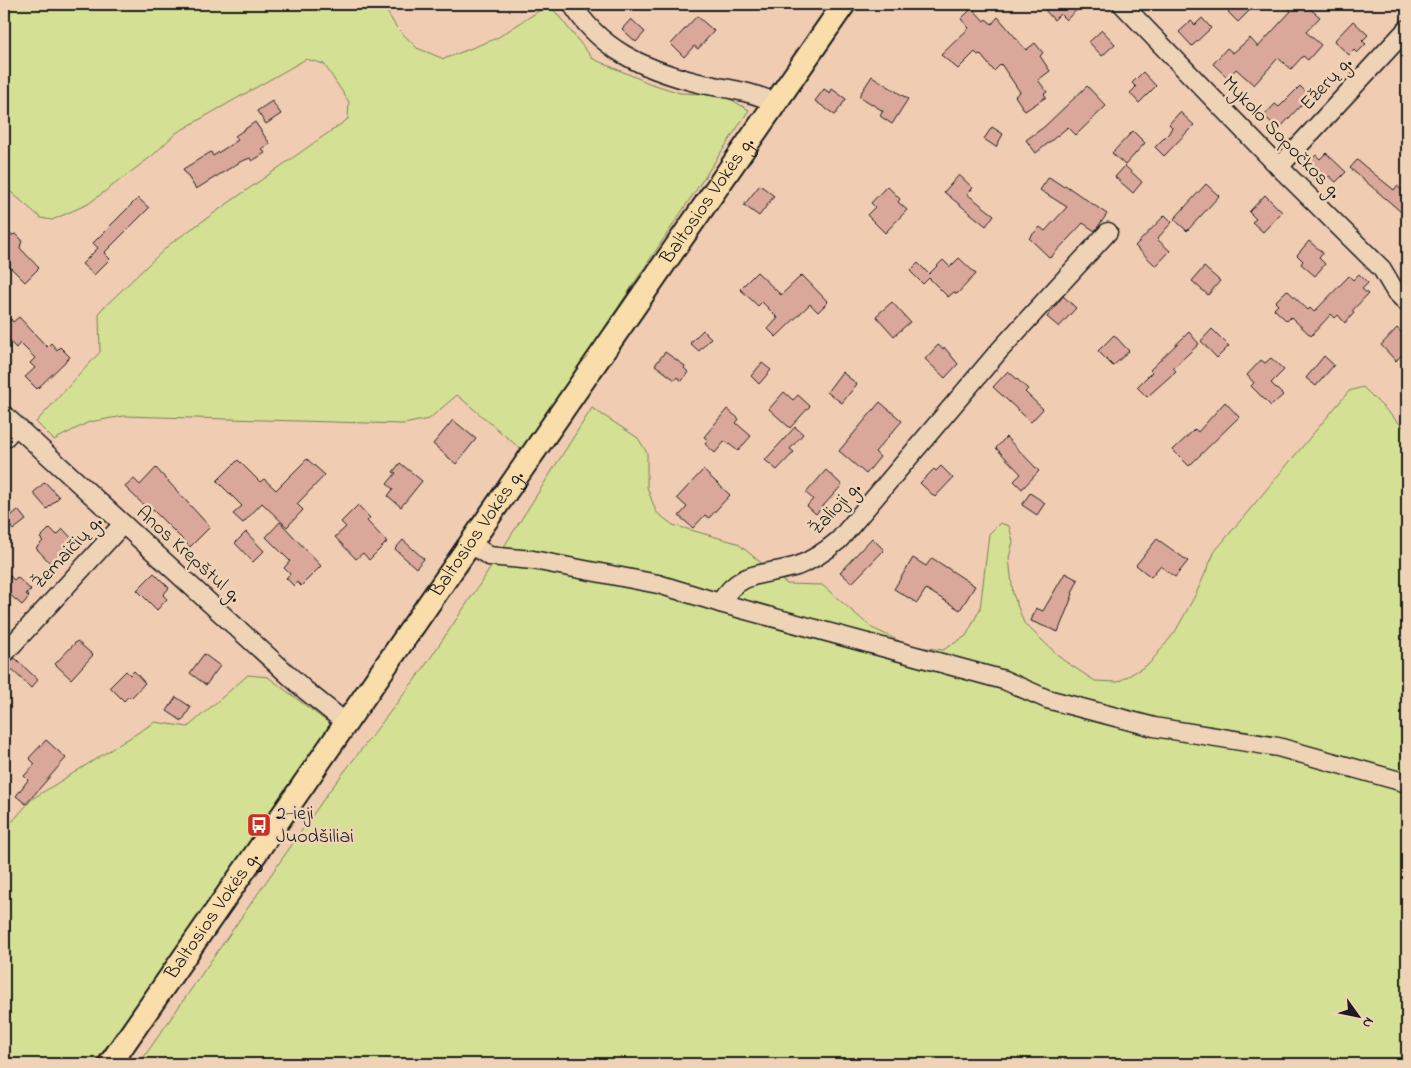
<svg xmlns="http://www.w3.org/2000/svg" width="1411" height="1068" viewBox="0 0 1411 1068" font-family="'Indie Flower',sans-serif">
<style>
.green{fill:#d4e093;stroke:#787e58}
.building{fill:#daa89b;stroke:#1c1c1c}
.lines{fill:none;stroke-linecap:round;stroke-linejoin:round}
.minor-casing{stroke:#1c1c1c;stroke-width:21}
.major-casing{stroke:#1c1c1c;stroke-width:26}
.minor{stroke:#efd3b6;stroke-width:18}
.major{stroke:#f9ddab;stroke-width:22}
.labels{text-anchor:middle;dominant-baseline:central;stroke-width:5;stroke-linejoin:round;paint-order:stroke}
.street-label{font-size:20px;fill:#1c1c1c;stroke:#efd3b6}
.poi-label{font-size:20px;fill:#1c1c1c;stroke:#efd3b6;text-anchor:start}
</style>
<rect width="100%" height="100%" fill="#f0ccb3"/>
<filter id="ink" filterUnits="userSpaceOnUse"><feTurbulence type="fractalNoise" baseFrequency=".02" numOctaves="2"/><feDisplacementMap in="SourceGraphic" scale="10" xChannelSelector="R" yChannelSelector="G"/><feConvolveMatrix kernelMatrix="1 2 1 2 8 2 1 2 1" color-interpolation-filters="sRGB"/></filter>
<g filter="url(#ink)">
<g class="green">
<path d="M4 4H382L397 28 417 48 444 59 497 38 542 9H553L593 59 649 83 680 93 723 95 749 110 523 451 457 395 429 419 403 424 124 416 89 422 54 440 36 422 100 352 99 312 170 244 348 119 349 102 324 64 306 59 176 133 152 156 88 204 52 220 41 218 4 186Z"/>
<path d="M1363 387 1407 431V1064H139L328 793 423 669 484 578 592 408 638 438 647 453V487L656 512 673 525 737 543 787 584 822 585 872 628 910 646 943 650 966 636 980 609 989 534 1000 523 1009 526 1013 541 1009 558 1013 594 1024 623 1063 660 1095 681 1118 682 1149 664 1175 632 1196 594 1215 551 1349 391Z"/>
<path d="M248 675 268 677 334 727 94 1064H4V831L32 799 155 722 188 727Z"/>
</g>
<g class="building">
<path d="M1050 4H1083L1066 20 1060 14 1054 20 1044 9Z"/>
<path d="M1236 4H1256L1238 22 1228 12Z"/>
<path d="M1284 4H1304L1320 17 1306 32 1321 45 1308 60 1303 56 1291 69 1278 58 1254 85 1236 69 1228 78 1213 64 1227 48 1233 53 1250 38 1258 47 1291 11Z"/>
<path d="M972 8 984 21 986 19 992 24 998 17 1026 50 1035 43 1043 53 1040 56 1050 71 1038 80 1047 92 1044 94 1046 97 1025 111 1015 96 1020 92 1001 64 994 71 980 54 978 55 975 52 958 69 941 55 969 28 961 19Z"/>
<path d="M697 16 714 31 698 49 694 46 684 57 671 44Z"/>
<path d="M1202 18 1211 28 1192 46 1179 32 1191 21 1195 25Z"/>
<path d="M631 19 645 32 636 42 622 29Z"/>
<path d="M1353 21 1368 35 1362 41 1366 44 1357 53 1354 50 1349 55 1334 41Z"/>
<path d="M1102 30 1115 44 1102 56 1089 42Z"/>
<path d="M1143 72 1156 86 1139 103 1130 93 1136 87 1132 83Z"/>
<path d="M872 76 908 99 892 124 880 116 883 111 859 96Z"/>
<path d="M1087 86 1106 106 1076 135 1068 127 1036 153 1026 140 1044 127Z"/>
<path d="M1300 86 1312 98 1304 106 1302 104 1279 129 1264 116 1275 104 1279 107Z"/>
<path d="M824 89 830 93 832 89 846 99 835 115 815 101Z"/>
<path d="M272 101 281 114 266 124 257 111Z"/>
<path d="M1180 112 1194 125 1164 156 1155 147 1169 133 1172 127 1169 124Z"/>
<path d="M255 122 270 144 262 149 265 153 252 161 250 158 240 162 196 189 183 169 211 152 213 156 238 140 235 136Z"/>
<path d="M992 127 1003 134 996 147 984 139Z"/>
<path d="M1133 131 1145 143 1125 165 1112 153Z"/>
<path d="M1326 153 1346 172 1336 182 1329 176 1320 185 1303 168 1316 155 1320 159Z"/>
<path d="M1357 160 1394 190 1397 186 1407 194V217L1350 168Z"/>
<path d="M1125 166 1142 182 1133 193 1115 177Z"/>
<path d="M959 175 973 188 967 194 994 215 986 226 944 192Z"/>
<path d="M1049 177 1064 187 1065 185 1107 214 1095 231 1083 223 1050 258 1029 238 1040 227 1045 231 1067 207 1040 190Z"/>
<path d="M1206 184 1219 196 1187 231 1174 219Z"/>
<path d="M760 185 774 196 759 216 744 205Z"/>
<path d="M887 186 900 199 898 202 907 210 885 233 867 215 875 207 871 203Z"/>
<path d="M1265 195 1282 212 1263 232 1252 222 1256 219 1249 212Z"/>
<path d="M138 198 149 208 104 253 110 259 94 275 82 264 98 248 93 243Z"/>
<path d="M1165 215 1172 222 1157 239 1170 251 1156 266 1135 246Z"/>
<path d="M16 234 22 240 20 248 39 268 25 282 10 267 4 274V237Z"/>
<path d="M1309 241 1323 253 1319 258 1325 264 1315 276 1301 264 1303 261 1297 255Z"/>
<path d="M959 258 976 274 957 294 954 292 948 297 929 278 923 284 910 271 918 263 929 274 943 260 950 267Z"/>
<path d="M1204 267 1220 281 1208 295 1192 281Z"/>
<path d="M757 272 781 295 802 275 828 302 818 312 810 304 776 337 768 329 778 318 762 302 758 306 740 289Z"/>
<path d="M1359 274 1368 283 1362 289 1368 294 1352 311 1354 313 1345 323 1338 315 1335 318 1331 314 1311 336 1291 317 1287 321 1274 309 1278 305 1275 302 1287 290 1308 310 1310 308 1314 312 1349 276 1353 280Z"/>
<path d="M1063 296 1076 308 1059 327 1047 317Z"/>
<path d="M892 302 910 322 894 336 876 316Z"/>
<path d="M19 317 47 347 51 343 57 350 60 347 70 357 37 389 25 377 35 368 30 363 35 358 20 343 16 348 4 335V326L11 319 13 322Z"/>
<path d="M1407 327V349L1396 361 1381 345 1397 328 1402 333Z"/>
<path d="M1212 329 1229 346 1217 358 1201 341Z"/>
<path d="M703 330 711 338 699 351 690 343Z"/>
<path d="M1189 332 1199 344 1173 368 1176 371 1147 397 1137 387 1152 372 1150 370Z"/>
<path d="M1114 335 1129 351 1113 366 1098 351Z"/>
<path d="M938 345 943 349 944 347 958 364 945 378 925 359Z"/>
<path d="M665 352 685 366 684 368 688 372 682 381 677 377 675 380 655 365Z"/>
<path d="M1324 356 1334 365 1316 386 1306 378Z"/>
<path d="M1271 358 1284 370 1271 383 1283 395 1271 406 1251 386 1254 383 1247 375 1261 360 1265 363Z"/>
<path d="M762 363 771 370 759 384 751 376Z"/>
<path d="M1008 371 1028 389 1025 392 1043 409 1031 422 993 387Z"/>
<path d="M842 372 857 384 842 403 827 392Z"/>
<path d="M784 392 793 400 798 395 810 406 790 428 769 409Z"/>
<path d="M880 402 902 421 875 452 880 457 866 474 839 451Z"/>
<path d="M1225 402 1239 417 1189 466 1173 450 1195 429 1198 432Z"/>
<path d="M727 409 739 419 736 423 751 436 738 451 725 441 715 453 705 444 708 440 704 437Z"/>
<path d="M453 420 476 439 456 464 433 444Z"/>
<path d="M795 427 803 434 790 449 794 452 777 470 765 460Z"/>
<path d="M1006 437 1039 471 1022 489 1014 481 1021 474 996 448Z"/>
<path d="M307 459 325 475 297 504 303 510 287 527 262 503 243 523 233 514 242 506 217 481 238 460 260 482 264 479 276 490Z"/>
<path d="M400 463 422 481 401 507 388 496 393 489 387 484 396 473 393 472Z"/>
<path d="M941 466 953 478 935 497 920 483 934 469 936 471Z"/>
<path d="M156 468 210 527 190 547 153 510 151 512 125 487 134 479 140 485Z"/>
<path d="M703 470 730 495 709 518 705 515 693 528 679 516 687 507 677 498Z"/>
<path d="M826 470 842 485 816 514 807 506 813 499 806 493Z"/>
<path d="M45 482 59 497 47 509 33 493Z"/>
<path d="M1030 493 1045 503 1037 515 1022 505Z"/>
<path d="M358 505 370 518 367 521 387 542 369 560 363 553 356 559 335 537 346 527 341 522Z"/>
<path d="M18 510 26 520 13 530 6 520Z"/>
<path d="M280 522 321 566 301 586 297 582 294 586 286 578 290 574 284 568 290 561 266 537Z"/>
<path d="M50 528 57 535 63 529 76 543 53 566 36 548 43 541 40 538Z"/>
<path d="M246 532 264 551 253 562 235 543Z"/>
<path d="M872 538 884 550 852 583 840 572Z"/>
<path d="M1157 539 1188 561 1175 577 1160 566 1151 577 1136 565Z"/>
<path d="M403 540 424 559 416 568 395 549Z"/>
<path d="M913 558 926 566 932 558 975 586 960 610 926 589 917 603 894 589Z"/>
<path d="M154 573 169 588 163 595 167 599 157 610 137 590Z"/>
<path d="M1065 573 1078 580 1072 593 1073 594 1058 632 1031 621 1036 608 1043 611Z"/>
<path d="M10 576 14 580 17 577 31 590 26 594 29 597 22 605 4 590V582Z"/>
<path d="M77 641 93 655 71 679 55 664Z"/>
<path d="M204 654 220 666 206 685 190 673Z"/>
<path d="M15 658 38 680 31 688 6 664Z"/>
<path d="M126 671 130 675 134 671 145 683 131 698 129 696 124 701 110 687Z"/>
<path d="M176 697 191 707 182 721 167 711Z"/>
<path d="M46 740 66 758 26 804 16 796 28 780 24 776 35 764 29 758Z"/>
</g>
<g class="lines">
<defs>
<g id="minor">
<path d="M572 4C599 48 642 68 691 81 720 89 748 89 775 103"/>
<path d="M1122 4 1279 167 1382 269 1395 291 1407 303"/>
<path d="M1279 167 1407 29"/>
<path d="M4 415 305 690 346 723"/>
<path d="M4 439 15 427"/>
<path d="M470 543 489 556 533 560 658 584 720 603C740 569 765 576 797 566 813 560 826 551 839 540L998 352 1108 232"/>
<path d="M720 603 1004 680 1047 699 1154 727 1278 747 1407 783"/>
<path d="M4 654 123 524"/>
</g>
<g id="major">
<path id="s1" d="M110 1064 844 4"/>
</g>
</defs>
<use href="#minor" class="minor-casing"/>
<use href="#major" class="major-casing"/>
<use href="#minor" class="minor"/>
<use href="#major" class="major"/>
</g>
</g>
<defs>
<symbol id="bus-square" viewBox="-11 -11 22 22"><rect x="-9" y="-9" width="18" height="18" rx="4" fill="#c8321e" stroke="#efd3b6"/><path d="M-5-6H5V4H4V6H2V4H-2V6H-4V4H-5ZM-3.5-4V0h7V-4ZM-3.5 1.2v1.5H-2V1.2ZM2 1.2v1.5H3.5V1.2Z" fill="#fff"/></symbol>
</defs>
<g fill-rule="evenodd">
<use href="#bus-square" x="245" y="811" width="28" height="28"/>
</g>
<g class="labels">
<g class="street-label">
<text transform="translate(1327 84) rotate(-47)">Ežerų g.</text>
<text transform="translate(1281 138) rotate(46)">Mykolo Sopočkos g.</text>
<text stroke="none"><textPath href="#s1" startOffset="1050">Baltosios Vokės g.</textPath></text>
<text transform="translate(836 509) rotate(-47)">Žalioji g.</text>
<text stroke="none"><textPath href="#s1" startOffset="645">Baltosios Vokės g.</textPath></text>
<text transform="translate(68 553) rotate(-47)">Žemaičių g.</text>
<text transform="translate(188 555) rotate(42)">Anos Krepštul g.</text>
<text stroke="none"><textPath href="#s1" startOffset="180">Baltosios Vokės g.</textPath></text>
</g>
<g class="poi-label">
<text x="276" y="814">2-ieji<tspan x="276" dy="23">Juodšiliai</tspan></text>
</g>
</g>
<rect width="1411" height="1068" fill="none" stroke="#efd3b6" stroke-width="20"/>
<rect x="10" y="10" width="1391" height="1048" fill="none" stroke="#1c1c1c" stroke-width="2" filter="url(#ink)"/>
<g transform="translate(1358 1016) rotate(123)" stroke="#efd3b6" stroke-width="4" paint-order="stroke">
<path d="M0-4L9 19L0 12L-9 19Z" fill="#1c1c1c"/>
<text y="-8" font-size="14" font-weight="bold" text-anchor="middle" fill="#1c1c1c">N</text>
</g>
</svg>
